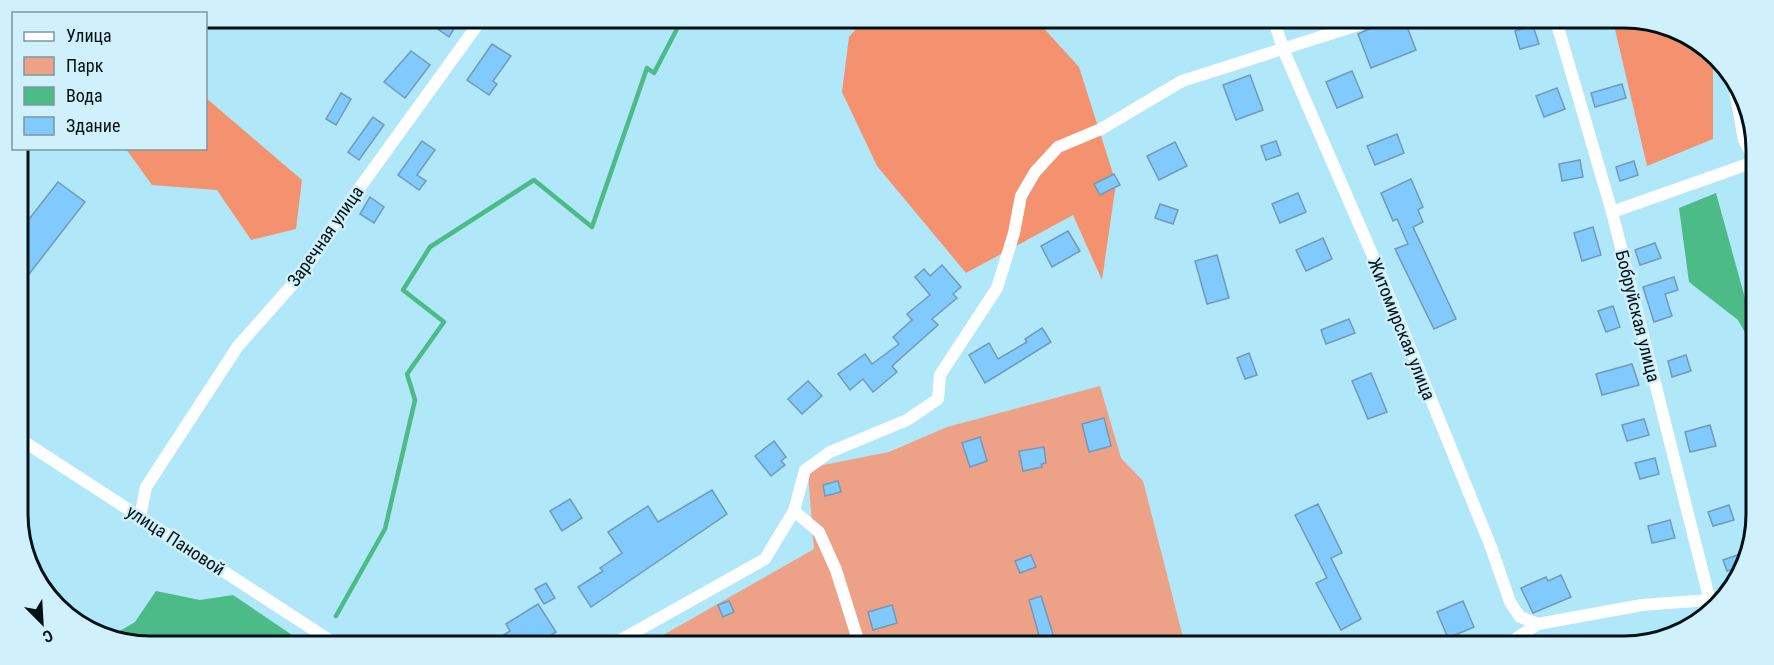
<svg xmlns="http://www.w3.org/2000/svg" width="1774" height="665" viewBox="0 0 1774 665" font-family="'Roboto Condensed',sans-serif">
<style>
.green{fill:#eda187}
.forest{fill:#f49270}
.water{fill:#4dbb87}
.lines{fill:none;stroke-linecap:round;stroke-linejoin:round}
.stream{stroke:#4dbb87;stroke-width:4.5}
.building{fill:#81cafd;stroke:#729ab6;stroke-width:1.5}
.street{stroke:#fff;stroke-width:12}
.labels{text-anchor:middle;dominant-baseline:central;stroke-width:5;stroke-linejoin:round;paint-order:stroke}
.street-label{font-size:18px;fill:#001117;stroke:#d0f0fb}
.rim{fill:none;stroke:#001117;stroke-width:3}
</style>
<rect width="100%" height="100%" fill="#b0e7f9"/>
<path class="green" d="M1100 386 1121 458 1143 481 1185 645 651 642 814 549 808 473 823 465 889 452 947 427Z"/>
<g class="forest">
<path d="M863 21 1038 22 1079 67 1116 183 1102 280 1073 215 966 273 877 166 842 92 849 37Z"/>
<path d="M1614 25H1666L1713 56V139L1647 166Z"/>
<path d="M206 98 302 180 296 229 251 240 217 190 152 185 126 149 206 148Z"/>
</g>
<g class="water">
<path d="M1716 193 1748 309 1752 314V345L1738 320 1689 282 1679 208Z"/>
<path d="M156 591 200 600 233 595 301 641 106 639 135 622Z"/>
</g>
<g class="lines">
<path class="stream" d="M336 616 385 529 415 400 407 374 444 322 403 290 430 247 534 180 592 227 647 68 654 73 679 25 692 20"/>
</g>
<g class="building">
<path d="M441 19H460L449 37 435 27Z"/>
<path d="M1380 24H1406L1416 50 1371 68 1358 34Z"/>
<path d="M1533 26 1539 44 1520 49 1515 31Z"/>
<path d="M492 44 511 56 493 81 497 84 489 95 467 80Z"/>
<path d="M411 51 430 65 405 98 384 82Z"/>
<path d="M1352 71 1363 97 1337 108 1326 82Z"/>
<path d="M1250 75 1263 110 1236 120 1223 85Z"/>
<path d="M1622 84 1626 98 1595 107 1591 93Z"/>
<path d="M1557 88 1565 109 1544 117 1536 96Z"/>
<path d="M341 93 351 99 336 125 326 119Z"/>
<path d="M373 117 384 125 359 160 348 152Z"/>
<path d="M1397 134 1404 153 1375 165 1367 146Z"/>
<path d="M422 141 435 150 417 175 426 181 419 190 398 175Z"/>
<path d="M1276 141 1281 155 1266 160 1261 146Z"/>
<path d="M1175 142 1187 166 1159 180 1147 156Z"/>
<path d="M1580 160 1583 177 1562 181 1559 164Z"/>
<path d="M1634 161 1638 175 1620 181 1616 167Z"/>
<path d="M1114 174 1120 185 1100 195 1094 184Z"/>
<path d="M1411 179 1423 207 1418 210 1423 222 1413 227 1456 319 1434 329 1395 249 1408 244 1397 219 1393 221 1381 193Z"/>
<path d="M58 182 85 202 19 287V232Z"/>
<path d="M1298 193 1306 212 1280 223 1272 204Z"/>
<path d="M370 197 384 207 374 223 360 214Z"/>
<path d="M1160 204 1178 210 1173 224 1155 218Z"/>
<path d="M1593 227 1601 255 1582 261 1574 233Z"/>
<path d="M1068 231 1080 251 1052 267 1041 246Z"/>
<path d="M1323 238 1332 259 1306 271 1296 250Z"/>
<path d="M1655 243 1661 258 1640 265 1635 250Z"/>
<path d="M1217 255 1229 298 1207 304 1195 261Z"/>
<path d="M942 265 961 287 953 294 957 298 932 319 938 325 892 366 897 372 873 392 863 379 850 390 838 374 865 354 872 364 899 344 893 337 912 320 907 314 930 295 915 277 924 269 930 276Z"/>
<path d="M1674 277 1678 290 1665 294 1672 316 1654 322 1643 287Z"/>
<path d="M1613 306 1620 327 1606 332 1598 311Z"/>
<path d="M1349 319 1355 333 1326 344 1321 330Z"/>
<path d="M1042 328 1051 342 985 383 969 355 989 343 998 359 1027 342 1025 339Z"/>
<path d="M1249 353 1257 375 1245 379 1237 358Z"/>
<path d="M1686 355 1691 371 1672 377 1668 361Z"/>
<path d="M1632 364 1639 385 1602 395 1596 374Z"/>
<path d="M1371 373 1387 412 1368 419 1352 381Z"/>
<path d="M808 381 822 396 802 414 788 399Z"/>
<path d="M1104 418 1111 446 1089 452 1082 424Z"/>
<path d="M1644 419 1649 435 1627 441 1622 425Z"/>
<path d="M1710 425 1716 446 1690 452 1685 432Z"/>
<path d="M980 437 987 461 970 467 962 443Z"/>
<path d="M774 441 786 457 781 461 785 465 771 476 755 456Z"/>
<path d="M1044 447 1046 463 1041 464 1042 467 1023 471 1019 451Z"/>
<path d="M1655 458 1659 474 1640 479 1635 463Z"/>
<path d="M838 481 841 492 825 496 823 485Z"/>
<path d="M712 490 727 514 591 607 578 587 603 571 600 568 622 553 608 532 648 506 658 522Z"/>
<path d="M570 499 582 518 562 531 550 511Z"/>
<path d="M1318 504 1342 553 1331 558 1361 619 1341 630 1316 583 1327 578 1295 515Z"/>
<path d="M1729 505 1734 520 1713 526 1708 512Z"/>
<path d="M1670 520 1675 538 1652 543 1648 526Z"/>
<path d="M1749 551V557L1743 566 1727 571 1723 560Z"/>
<path d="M1031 555 1036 567 1020 573 1015 561Z"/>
<path d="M1561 575 1571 597 1533 613 1521 588 1546 577 1548 581Z"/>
<path d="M546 583 555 598 544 604 535 589Z"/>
<path d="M1041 596 1056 644H1021L1020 640 1039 635 1029 600Z"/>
<path d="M729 601 734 612 723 617 718 605Z"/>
<path d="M1463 601 1474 627 1448 638 1437 612Z"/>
<path d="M538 604 556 632 540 642H493L510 631 506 624Z"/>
<path d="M892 605 897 623 873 630 868 612Z"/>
</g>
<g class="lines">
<g class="street">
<path d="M1275 23 1283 49 1372 254 1491 547 1510 602 1520 617 1538 624"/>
<path d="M1557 24 1612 212 1712 609"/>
<path d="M1735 90 1744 140 1754 159"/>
<path d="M1612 212 1754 162"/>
<path d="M20 439 331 641"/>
<path d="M794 511 819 532 836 570 859 643"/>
<path d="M140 517 146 487 238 346 302 274 345 208 481 20"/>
<path d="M617 642 765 559 794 511 805 470 830 452 907 420 938 399 940 375 997 288 1014 233 1021 196 1035 172 1058 147 1101 129 1182 81 1361 24"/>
<path d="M1505 646 1538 624 1642 605 1709 600"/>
</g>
</g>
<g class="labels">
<g class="street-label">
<text transform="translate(325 236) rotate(-55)">Заречная улица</text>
<text transform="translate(1638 316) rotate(76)">Бобруйская улица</text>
<text transform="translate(1402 329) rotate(68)">Житомирская улица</text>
<text transform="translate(176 540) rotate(33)">улица Пановой</text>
</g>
</g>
<path d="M0 0H1774V665H0ZM150 28H1624A122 122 0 0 1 1746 150V514A122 122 0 0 1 1624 636H150A122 122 0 0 1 28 514V150A122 122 0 0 1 150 28Z" fill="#d0f0fb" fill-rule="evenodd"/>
<path class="rim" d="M150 28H1624A122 122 0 0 1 1746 150V514A122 122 0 0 1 1624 636H150A122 122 0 0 1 28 514V150A122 122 0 0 1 150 28Z"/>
<rect x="12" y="12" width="195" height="138" fill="#d0f0fb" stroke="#7d97a0" stroke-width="1.5"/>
<rect x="24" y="32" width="30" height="9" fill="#ffffff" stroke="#7d97a0" stroke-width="1.5"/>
<text x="66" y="42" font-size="18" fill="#001117">Улица</text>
<rect x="24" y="57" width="30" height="18" fill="#eda187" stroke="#7d97a0" stroke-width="1.5"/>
<text x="66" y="72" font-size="18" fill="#001117">Парк</text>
<rect x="24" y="87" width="30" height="18" fill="#4dbb87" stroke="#7d97a0" stroke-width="1.5"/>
<text x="66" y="102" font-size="18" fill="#001117">Вода</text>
<rect x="24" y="117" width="30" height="18" fill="#81cafd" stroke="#7d97a0" stroke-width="1.5"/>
<text x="66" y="132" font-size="18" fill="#001117">Здание</text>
<g transform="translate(42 623) rotate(156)" stroke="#d0f0fb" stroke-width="4.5" paint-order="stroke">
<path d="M0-4.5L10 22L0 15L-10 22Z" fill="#001117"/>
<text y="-9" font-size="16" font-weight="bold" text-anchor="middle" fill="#001117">С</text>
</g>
</svg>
